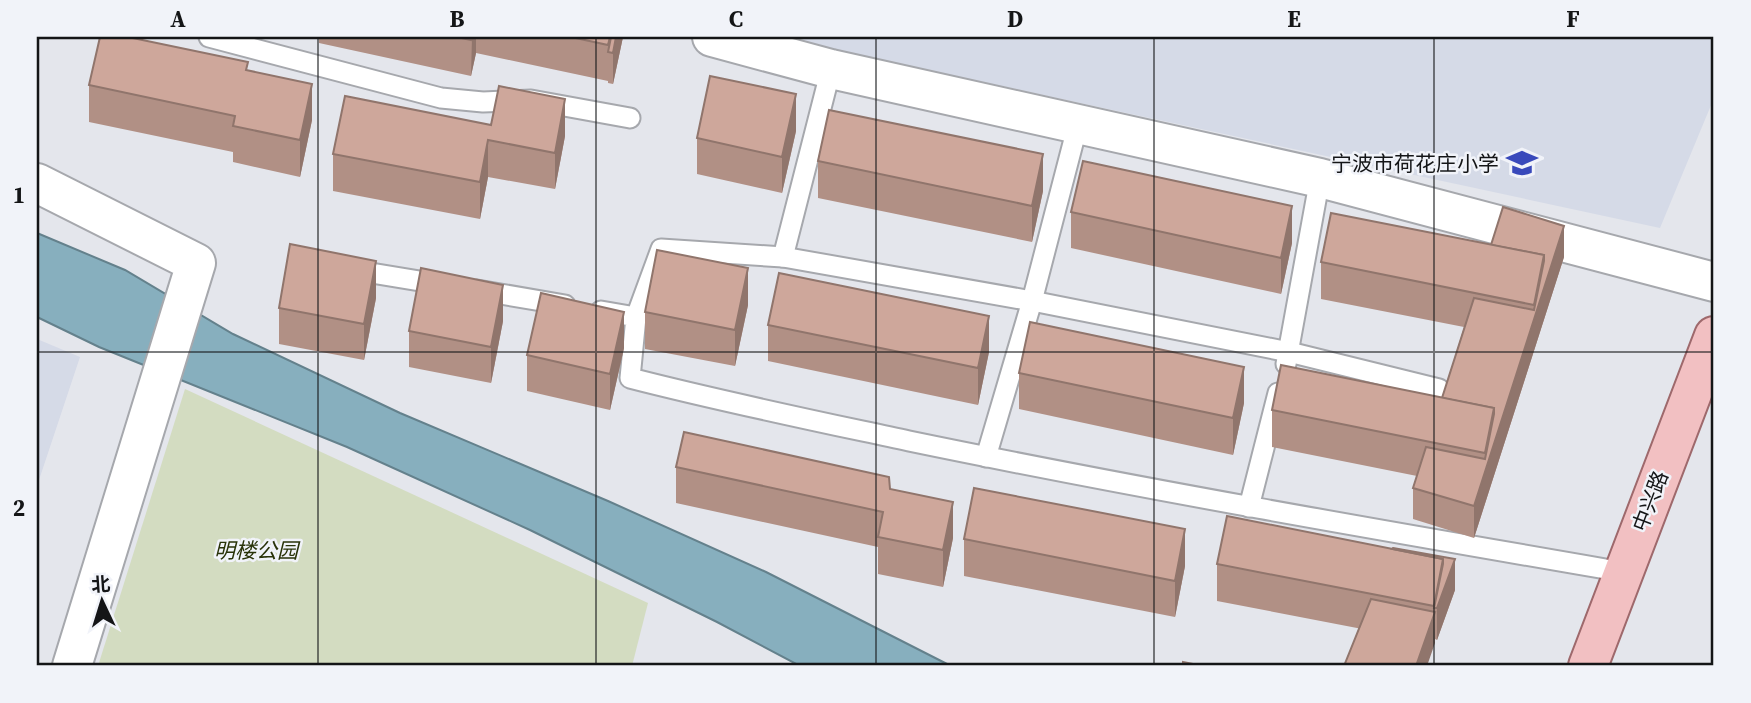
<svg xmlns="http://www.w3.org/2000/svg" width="1751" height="703" viewBox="0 0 1751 703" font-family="'Source Serif 4','Noto Sans SC',serif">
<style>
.built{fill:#d5dae7}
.green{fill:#d3dcc1}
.water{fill:#87afbe;stroke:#64818c;stroke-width:2}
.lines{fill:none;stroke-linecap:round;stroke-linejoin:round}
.lane-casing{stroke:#a6a8ad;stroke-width:23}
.street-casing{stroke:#a6a8ad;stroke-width:42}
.secondary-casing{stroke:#a6a8ad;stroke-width:42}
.primary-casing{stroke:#9e696c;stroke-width:42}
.lane{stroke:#fff;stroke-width:19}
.street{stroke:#fff;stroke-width:38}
.secondary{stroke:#fff;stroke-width:38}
.primary{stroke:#f2c0c2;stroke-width:38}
.wall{fill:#b19085}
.shaded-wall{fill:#90756c}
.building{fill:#cea79b;stroke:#90756c;stroke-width:2}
.grid{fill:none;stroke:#141517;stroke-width:2;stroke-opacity:0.55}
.labels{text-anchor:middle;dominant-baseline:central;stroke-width:5;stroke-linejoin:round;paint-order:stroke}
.poi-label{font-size:21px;fill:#141517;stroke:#f1f3f9;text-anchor:end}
.street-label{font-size:21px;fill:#141517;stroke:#f1f3f9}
.park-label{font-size:21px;font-style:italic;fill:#293309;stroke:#f1f3f9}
.neatline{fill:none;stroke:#141517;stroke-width:2.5}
.grid-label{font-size:23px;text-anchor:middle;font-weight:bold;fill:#141517}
</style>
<rect width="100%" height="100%" fill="#e4e6ec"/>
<g class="built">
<path d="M774 37H1714V98L1660 228Z"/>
<path d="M37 339 80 357 37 486Z"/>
</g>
<path class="green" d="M185 389 648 603 632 666H98Z"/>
<path class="water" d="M37 233 125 270 233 334 400 413 608 501 766 572 951 666H800L717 622 530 530 347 447 99 347 37 317Z"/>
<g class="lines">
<defs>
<g id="lane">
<path d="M209 37 441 98 483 102 531 100 630 118"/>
<path d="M783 257 831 69"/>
<path d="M353 270 444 285"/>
<path d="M477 290 565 305"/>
<path d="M601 311 636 317 630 378C723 402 816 421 909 441 1146 490 1385 531 1623 572"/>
<path d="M636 317 661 249 783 257 1032 301 1289 352 1439 389"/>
<path d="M1286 364 1320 178"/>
<path d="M986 457 1032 301 1078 124"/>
<path d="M1249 507 1278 393"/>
</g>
<path id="street" d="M712 37 831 69 1320 178 1714 282"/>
<path id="secondary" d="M37 183 196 263 72 666"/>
<path id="primary" d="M1588 666 1714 336"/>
</defs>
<use href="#lane" class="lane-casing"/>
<use href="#street" class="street-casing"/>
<use href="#secondary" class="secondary-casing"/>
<use href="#primary" class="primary-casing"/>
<use href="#lane" class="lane"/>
<use href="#street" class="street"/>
<use href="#secondary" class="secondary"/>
<use href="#primary" class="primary"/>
</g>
<g class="wall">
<path d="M319 37H623L613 84 608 83V81L476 53 471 76 319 43Z"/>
<path d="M248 70 312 120 300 177 233 162V152L89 122V85Z"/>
<path d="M491 125 565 136 555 189 488 177 480 219 333 191V154Z"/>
<path d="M796 131 782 193 697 174V138Z"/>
<path d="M818 161 1043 191 1032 242 818 198Z"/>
<path d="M1071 212 1292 243 1281 294 1071 248Z"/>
<path d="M1491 245 1564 257 1474 538 1413 519V488L1417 476 1272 447V410L1442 398 1464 327 1321 299V262Z"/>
<path d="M376 298 364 360 279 344V308Z"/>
<path d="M748 305 735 366 645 349V312Z"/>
<path d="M503 321 491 383 409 367V331Z"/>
<path d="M768 325 989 352 978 405 768 361Z"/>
<path d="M624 348 610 410 527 391V355Z"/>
<path d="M1019 373 1244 403 1233 455 1019 409Z"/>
<path d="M676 467 890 489 953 538 943 587 878 574V547L676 503Z"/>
<path d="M964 539 1185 566 1175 617 964 576Z"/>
<path d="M1217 564 1455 590 1437 640 1435 639V643L1217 601Z"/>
</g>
<g class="shaded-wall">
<path d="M472 37H476V53L471 76Z"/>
<path d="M610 37H623L613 84V53L608 52Z"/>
<path d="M312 84V120L300 177V140Z"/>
<path d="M796 94V131L782 193V157Z"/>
<path d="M565 99V136L555 189V153Z"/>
<path d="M488 140V177L480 219V182Z"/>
<path d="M1043 154V191L1032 242V206Z"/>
<path d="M1292 206V243L1281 294V258Z"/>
<path d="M1564 226V257L1474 538V506L1485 472V453L1494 408 1534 319V305L1544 255Z"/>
<path d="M376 261V298L364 360V324Z"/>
<path d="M748 268V305L735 366V330Z"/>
<path d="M503 285V321L491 383V347Z"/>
<path d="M624 312V348L610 410V374Z"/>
<path d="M989 316V352L978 405V368Z"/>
<path d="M1244 367V403L1233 455V418Z"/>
<path d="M953 502V538L943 587V550Z"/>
<path d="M1185 529V566L1175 617V581Z"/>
<path d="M1443 559H1455V590L1437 640V608H1434L1435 643 1427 666H1416L1434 616V606Z"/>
</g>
<g class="building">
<path d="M100 37H128L248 62 246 70 312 84 300 140 233 126 235 116 89 85Z"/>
<path d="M457 37H472L471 40Z"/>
<path d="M571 37H610L608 45Z"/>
<path d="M611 37H616L613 53 608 52Z"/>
<path d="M710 76 796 94 782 157 697 138Z"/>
<path d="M499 86 565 99 555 153 488 140 480 182 333 154 345 96 491 125Z"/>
<path d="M829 110 1043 154 1032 206 818 161Z"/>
<path d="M1083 161 1292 206 1281 258 1071 212Z"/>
<path d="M1503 207 1564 226 1474 506 1413 488 1426 447 1485 459 1494 414V408L1442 398 1474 298 1534 310 1544 261V255L1491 245Z"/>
<path d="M1331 213 1544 255 1534 305 1321 262Z"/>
<path d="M290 244 376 261 364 324 279 308Z"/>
<path d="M657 250 748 268 735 330 645 312Z"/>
<path d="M421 268 503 285 491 347 409 331Z"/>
<path d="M779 273 989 316 978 368 768 325Z"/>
<path d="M541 293 624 312 610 374 527 355Z"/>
<path d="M1030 322 1244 367 1233 418 1019 373Z"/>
<path d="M1281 365 1494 408 1485 453 1272 410Z"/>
<path d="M684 432 889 477 890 489 953 502 943 550 878 537 883 512 676 467Z"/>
<path d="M974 488 1185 529 1175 581 964 539Z"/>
<path d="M1227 516 1443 559 1434 606 1217 564Z"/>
<path d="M1393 548 1455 559 1437 608H1434L1443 564V559L1392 549Z"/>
<path d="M1371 599 1435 612 1416 666H1344Z"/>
<path d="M1183 662 1203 666H1183Z"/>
</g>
<path class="grid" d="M318 37V666M596 37V666M876 37V666M1154 37V666M1434 37V666M37 352H1714"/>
<defs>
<symbol id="school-bare" viewBox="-9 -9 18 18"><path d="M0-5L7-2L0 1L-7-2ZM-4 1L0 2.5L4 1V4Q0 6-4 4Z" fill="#3949bb" stroke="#f1f3f9" stroke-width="2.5" paint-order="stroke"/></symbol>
</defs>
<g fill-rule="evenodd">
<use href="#school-bare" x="1500" y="141" width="44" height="44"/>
</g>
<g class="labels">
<g class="poi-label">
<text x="1499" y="163">宁波市荷花庄小学</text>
</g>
<g class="street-label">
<text transform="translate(1650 501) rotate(-69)">中兴路</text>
</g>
<g class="park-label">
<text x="256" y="550">明楼公园</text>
</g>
</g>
<rect width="1751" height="703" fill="none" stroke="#f1f3f9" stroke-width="77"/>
<g transform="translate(102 601) rotate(356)" stroke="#f1f3f9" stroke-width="5" paint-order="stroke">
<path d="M0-5L12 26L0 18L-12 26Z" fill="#141517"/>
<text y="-10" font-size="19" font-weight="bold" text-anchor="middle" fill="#141517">北</text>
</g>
<rect x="38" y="38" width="1674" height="626" class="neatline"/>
<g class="grid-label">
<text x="178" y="27">A</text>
<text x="457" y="27">B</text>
<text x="736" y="27">C</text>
<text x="1015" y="27">D</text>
<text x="1294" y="27">E</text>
<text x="1573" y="27">F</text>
<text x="19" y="203">1</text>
<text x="19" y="516">2</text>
</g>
</svg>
